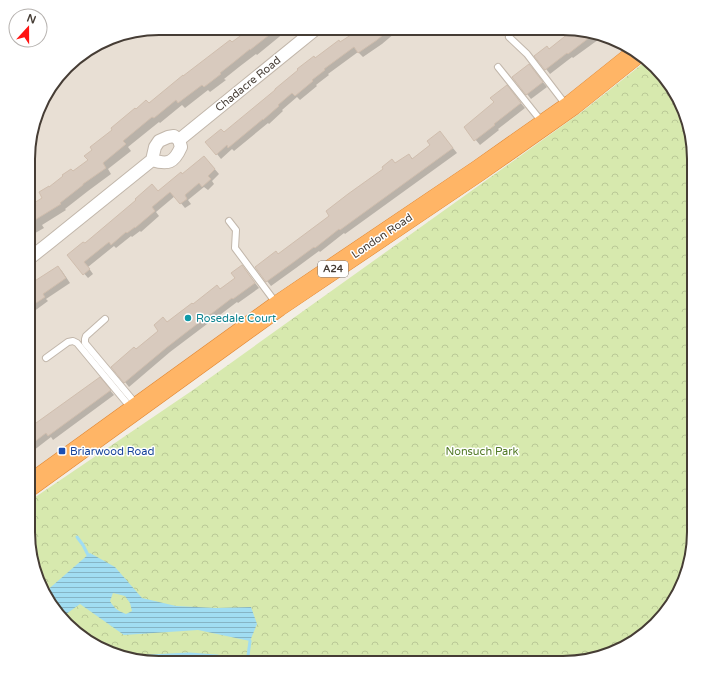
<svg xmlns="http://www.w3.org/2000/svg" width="722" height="691" viewBox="0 0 722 691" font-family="'Varela Round',sans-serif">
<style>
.residential{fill:#e8dfd4}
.forest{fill:url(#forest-crowns)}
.water{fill:url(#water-rules);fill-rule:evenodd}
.shadow{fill:#0003}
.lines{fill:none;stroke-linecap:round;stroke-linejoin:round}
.stream{stroke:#a1ddf2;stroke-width:3}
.building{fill:#d8cabe;stroke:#d0beae}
.lane-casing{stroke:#c2b7ab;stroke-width:8}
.street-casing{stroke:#c2b7ab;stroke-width:14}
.highway-casing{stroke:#e18733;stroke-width:22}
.lane{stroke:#fff;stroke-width:6}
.street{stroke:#fff;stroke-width:12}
.highway{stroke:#ffb566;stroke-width:21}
.culture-dot{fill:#0f9aa8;stroke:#fff;stroke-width:1.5}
.transit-dot{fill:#1a4fb4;stroke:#fff;stroke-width:1.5}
.labels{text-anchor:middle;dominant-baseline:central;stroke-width:3;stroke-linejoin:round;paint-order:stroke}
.shield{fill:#fff;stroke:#7e7772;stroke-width:1}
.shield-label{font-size:10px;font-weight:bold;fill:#463d35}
.street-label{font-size:11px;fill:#463d35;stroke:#fff}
.culture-label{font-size:11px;fill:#0d838f;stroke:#fff;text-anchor:start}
.transit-label{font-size:11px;fill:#164399;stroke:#fff;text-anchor:start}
.park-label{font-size:11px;fill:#527a27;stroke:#fff}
.rim{fill:none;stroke:#463d35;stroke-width:2}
</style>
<defs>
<pattern id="forest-crowns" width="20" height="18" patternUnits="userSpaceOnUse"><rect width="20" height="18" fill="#d7e9ae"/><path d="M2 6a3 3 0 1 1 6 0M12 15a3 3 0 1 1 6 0" fill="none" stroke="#bac996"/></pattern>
<pattern id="water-rules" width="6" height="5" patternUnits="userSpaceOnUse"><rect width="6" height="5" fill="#a1ddf2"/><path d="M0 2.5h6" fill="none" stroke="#85b4c5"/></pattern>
</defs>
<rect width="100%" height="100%" fill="#f3eee6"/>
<path class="residential" d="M159 28 580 29 628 45 631 48 555 109 29 480 30 134 46 93 73 60 117 35Z"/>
<path class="forest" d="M646 61 667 79 687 117 694 151V540L680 590 643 636 605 656 571 663H151L101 649 55 612 38 582 28 540V502L193 390 583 111Z"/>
<path class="water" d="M90 553 115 567 142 598 176 606 216 608 251 607 257 624 250 641 198 630 124 635 80 604 62 617 55 612 44 593ZM113 593 125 596 130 603 132 611 126 614C118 611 114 608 110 601Z"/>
<g class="shadow">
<path d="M252 28H290L257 55 256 54 239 67 224 79 226 80 210 92 208 90 185 108 182 105 160 123 159 122 128 147 131 151 108 169 111 174 88 191 65 209 66 210 42 225 44 228 30 236V211L38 206 44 198 49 188 73 172 89 160 136 110 149 104Z"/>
<path d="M361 29H401L404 32 399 36 395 33 382 44 363 57 358 52 328 74 329 75 316 85 317 86 300 100 297 97 282 110 283 111 269 124 268 123 234 151 232 149 221 159 217 154 224 133 316 59Z"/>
<path d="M580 29 602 37 573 58 572 57 550 74 536 56 549 50Z"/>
<path d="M118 35 102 48 101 46 90 55 88 54 81 59 79 57Z"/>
<path d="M533 70 547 87 531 99 527 94Z"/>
<path d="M511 91 525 108 498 129 499 130 480 145 465 127Z"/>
<path d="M440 132 457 153 345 234 344 233 320 252 319 251 296 268 271 286 267 281 279 255 409 155 413 159 431 145Z"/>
<path d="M208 161 219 174 212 181 214 184 208 190 204 187 188 200 191 204 185 208 175 196 156 212 159 216 141 232 140 231 132 237 131 236 116 248 114 246 88 267 93 274 88 278 68 255 85 245 182 175Z"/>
<path d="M242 266 259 288 238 303 237 302 216 318H215L170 352 129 387 125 382 136 350 168 323 193 306 221 290 237 278Z"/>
<path d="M58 267 62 271 70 283 46 299 48 301 29 315 30 286Z"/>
<path d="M104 383 114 395 53 440 51 437 29 454V426L31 428Z"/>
</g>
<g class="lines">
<g class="stream">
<path d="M77 537 83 545 88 555"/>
<path d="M131 657 189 654 217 656 241 663"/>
<path d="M247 663 250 641"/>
</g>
</g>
<g class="building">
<path d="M251 28H278L250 50V49L234 62 220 73 221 74 204 87 202 85 178 103 176 100 154 118 152 117 123 141 126 144 103 163 106 168 83 184V185L60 203 61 204 30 223V210L36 206 34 203 42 198 39 192 49 186V187L63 176 62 175 71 169 73 171 88 160 84 156 92 150 90 147 112 130 111 128 135 108 136 109 146 100 149 103 183 75V76L230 40 232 42Z"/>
<path d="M360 29H390L377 40 358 53 354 47 324 69 325 70 312 80 313 81 295 96 292 93 278 105 279 106 263 120V119L228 148 227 145 216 155 205 142 221 129 224 132 275 90V89L298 70 297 69 314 56 315 58 339 40 340 42Z"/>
<path d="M574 29H580L594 34 568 54 567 53 545 70 534 56 547 46 549 49Z"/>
<path d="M529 64 543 82 526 95 512 77Z"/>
<path d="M507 85 521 103 494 124 495 125 474 141 464 127 494 102 490 98Z"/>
<path d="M440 131 453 148 340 230 339 229 315 248 314 247 291 264 266 282 255 267 276 251 278 254 329 216 326 211 348 194 383 169 382 167 392 159 395 163 409 154 412 159 430 145 427 141Z"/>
<path d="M204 156 215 169 208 176 211 179 202 187 199 183 185 195 187 199 180 204 170 192 152 207 155 211 135 228V227L127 233 126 232 111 245 109 242 84 262 90 269 83 275 67 255 83 242 85 243 136 200 135 199 152 184 158 191 181 172 182 174Z"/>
<path d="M242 265 255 283 233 299 232 298 211 314H210L166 348 124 383 111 367 134 347 136 349 158 331 154 325 163 317 167 322 192 303 193 304 217 285 220 289 235 278 231 273Z"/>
<path d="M58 266 66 278 43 294 45 297 30 307V284Z"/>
<path d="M100 377 111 390 48 436 46 433 29 446V428Z"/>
</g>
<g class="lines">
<defs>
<g id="lane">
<path d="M509 37 527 54 566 105"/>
<path d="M498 67 542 122"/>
<path d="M229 221 236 230 235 248 276 303"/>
<path d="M105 319 86 336 85 339V343L136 404"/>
<path d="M46 358 68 342 73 341 77 343 131 408"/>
</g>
<g id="street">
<path d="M179 140 317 28"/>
<path d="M30 258 49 243 152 160 155 147 159 141 168 137 174 136 179 140 181 147C174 163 168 165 152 160"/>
</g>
<path id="highway" d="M29 486 278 306 478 171 572 105 637 53"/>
</defs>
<use href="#lane" class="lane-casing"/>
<use href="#street" class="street-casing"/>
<use href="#highway" class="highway-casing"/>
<use href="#lane" class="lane"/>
<use href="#street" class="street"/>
<use href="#highway" class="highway"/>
</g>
<circle class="culture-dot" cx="188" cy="318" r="4"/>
<rect class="transit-dot" x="58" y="447" width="8" height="8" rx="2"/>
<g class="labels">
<rect class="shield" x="318" y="261" width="30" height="16" rx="3"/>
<g class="shield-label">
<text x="333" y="269">A24</text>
</g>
<g class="street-label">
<text transform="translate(248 84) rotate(-39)">Chadacre Road</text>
<text transform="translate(382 236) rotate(-34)">London Road</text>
</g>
<g class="culture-label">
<text x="196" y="318">Rosedale Court</text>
</g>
<g class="transit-label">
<text x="70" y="451">Briarwood Road</text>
</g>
<g class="park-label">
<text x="482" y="451">Nonsuch Park</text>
</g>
</g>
<path d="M0 0H722V691H0ZM159 35H563A124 124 0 0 1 687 159V532A124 124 0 0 1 563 656H159A124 124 0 0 1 35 532V159A124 124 0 0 1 159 35Z" fill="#fff" fill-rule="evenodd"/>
<path class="rim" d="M159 35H563A124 124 0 0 1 687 159V532A124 124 0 0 1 563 656H159A124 124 0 0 1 35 532V159A124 124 0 0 1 159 35Z"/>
<g transform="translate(28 28) rotate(21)"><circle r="19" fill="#ffffff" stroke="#b5b1ae"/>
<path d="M0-3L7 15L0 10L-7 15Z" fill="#ff1312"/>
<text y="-6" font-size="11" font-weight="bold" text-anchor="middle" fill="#463d35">N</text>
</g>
</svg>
